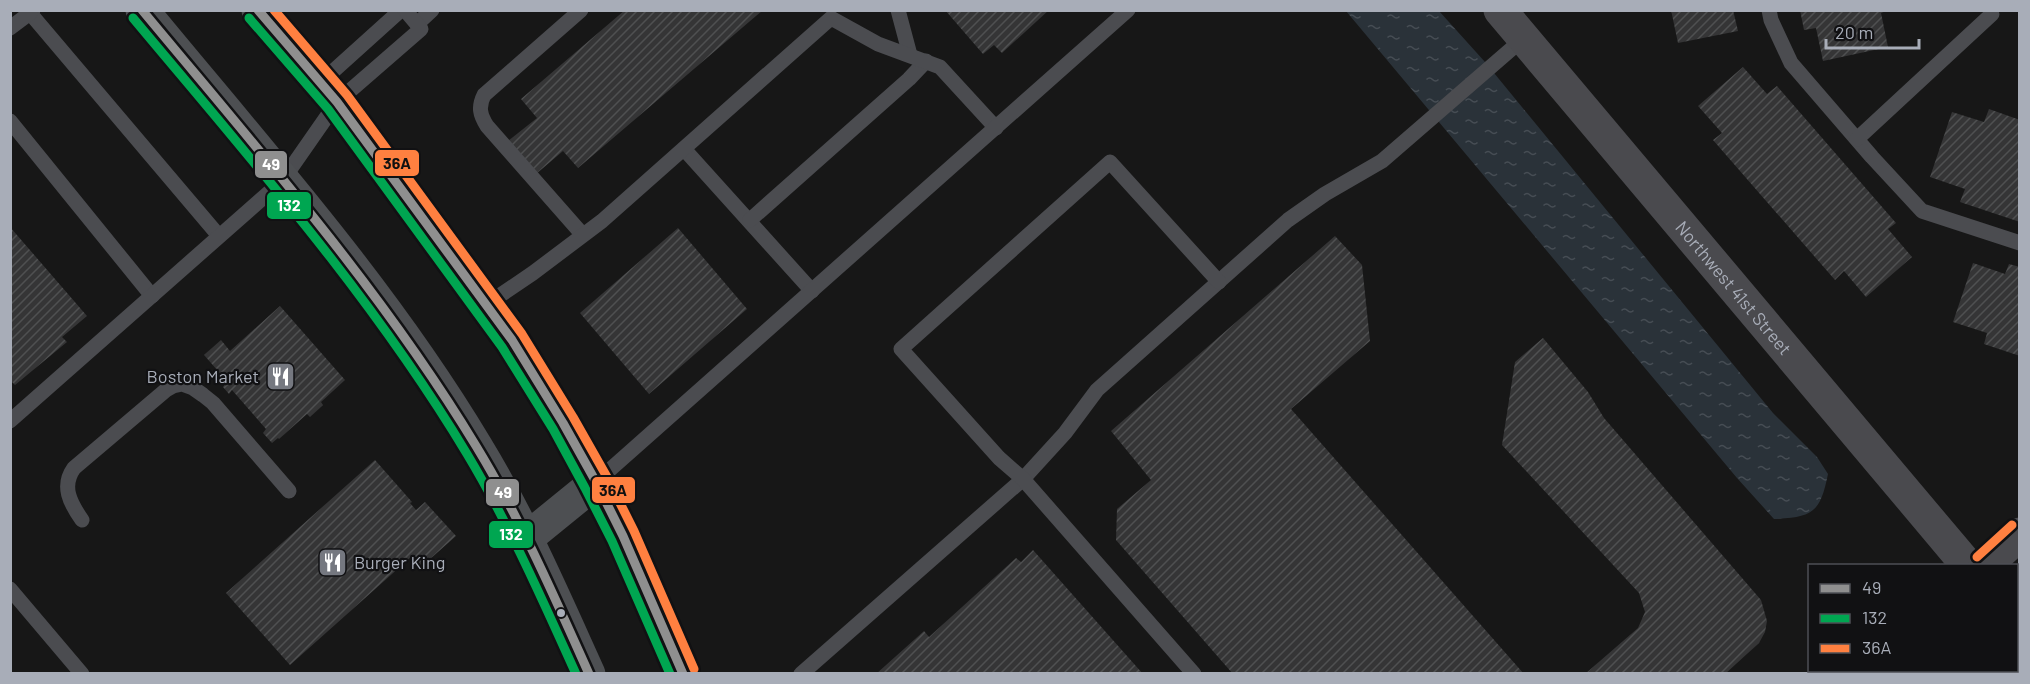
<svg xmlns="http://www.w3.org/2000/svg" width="2030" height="684" viewBox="0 0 2030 684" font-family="Barlow,sans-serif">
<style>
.water{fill:url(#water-ripples)}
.building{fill:url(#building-hatch)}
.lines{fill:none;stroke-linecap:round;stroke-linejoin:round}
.lane{stroke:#4b4c50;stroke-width:15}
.street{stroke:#4b4c50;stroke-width:30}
.secondary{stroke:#4a4a4e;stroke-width:33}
.primary{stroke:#4d4f52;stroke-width:33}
.bus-1-casing{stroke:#111113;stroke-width:14}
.bus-2-casing{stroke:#111113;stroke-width:14}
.bus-3-casing{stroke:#111113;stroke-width:14}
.bus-1{stroke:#8f8f8f;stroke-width:9}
.bus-2{stroke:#00a651;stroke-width:9}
.bus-3{stroke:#ff8040;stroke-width:9}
.bus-dot{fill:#a8adb8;stroke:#111113;stroke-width:2}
.labels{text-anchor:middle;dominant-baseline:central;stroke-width:4.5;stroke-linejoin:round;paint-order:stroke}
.street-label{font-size:18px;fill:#a8adb8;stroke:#111113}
.poi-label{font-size:18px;fill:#a8adb8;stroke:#111113;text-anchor:end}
.line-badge{stroke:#111113;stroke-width:2}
.badge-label{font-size:16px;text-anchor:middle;font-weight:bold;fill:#fff}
.pale-badge-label{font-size:16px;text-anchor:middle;font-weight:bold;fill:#111}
</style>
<defs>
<pattern id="water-ripples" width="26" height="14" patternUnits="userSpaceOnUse" patternTransform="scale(1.5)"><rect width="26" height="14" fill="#2a3239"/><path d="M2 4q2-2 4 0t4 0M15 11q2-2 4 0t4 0" fill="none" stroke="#464d54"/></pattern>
<pattern id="building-hatch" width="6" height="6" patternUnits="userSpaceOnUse" patternTransform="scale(1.5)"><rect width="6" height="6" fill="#353536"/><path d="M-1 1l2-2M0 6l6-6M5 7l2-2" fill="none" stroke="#4f5051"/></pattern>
</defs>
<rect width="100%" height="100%" fill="#171717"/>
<g class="water">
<path d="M1346 11H1439L1485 62 1773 413 1817 457 1828 474C1820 513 1813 517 1774 519L1737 478Z"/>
<path d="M2017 669 2019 673H1971L1973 671Z"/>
</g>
<g class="building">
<path d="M625 10H763L578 168 563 151 536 174 508 141 537 118 521 99Z"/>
<path d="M945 10H1049L1002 53 994 45 983 54Z"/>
<path d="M1671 10H1733L1738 31 1678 43Z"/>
<path d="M1800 10H1888L1881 13 1888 47 1823 61 1816 28 1804 30Z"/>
<path d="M1743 67 1767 94 1777 86 1896 223 1888 229 1912 257 1866 297 1844 271 1835 280 1713 140 1722 133 1698 106Z"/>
<path d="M1989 109 2020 120V222L1960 202 1965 189 1930 177 1952 112 1984 122Z"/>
<path d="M10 227 87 316 62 337 67 342 15 385 10 380Z"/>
<path d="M678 228 747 309 649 394 580 313Z"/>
<path d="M1335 236 1362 265 1370 341 1291 409 1524 674H1233L1116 540 1117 509 1151 480 1111 431Z"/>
<path d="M1973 263 2005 274 2009 264 2020 267V356L1984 344 1987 333 1953 322Z"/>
<path d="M280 306 345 380 321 402 323 405 310 417 307 414 279 439 278 438 272 443 263 433 266 429 232 390 229 394 223 387 225 384 215 373 218 371 204 355 221 340 230 351Z"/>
<path d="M1543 338 1588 392 1604 418 1761 600 1767 621 1765 632 1759 643 1725 674H1585L1638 628 1645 612 1639 593 1502 445 1515 362Z"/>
<path d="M375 460 412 502 410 503 416 510 425 502 456 536 421 567 411 557 290 665 226 593Z"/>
<path d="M1033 550 1143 674H876L924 631 929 637 1016 558 1021 562Z"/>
</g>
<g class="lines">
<g class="lane">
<path d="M33 10 30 13 219 236"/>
<path d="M581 10 484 95C478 107 480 115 487 126L582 234"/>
<path d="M898 10 910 55"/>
<path d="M1769 10 1771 20 1791 63 1872 157 1922 211 2020 243"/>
<path d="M417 24 432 10"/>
<path d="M10 28 30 13"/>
<path d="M320 83 401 10"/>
<path d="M10 121 152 296"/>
<path d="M1857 139 1992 14"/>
<path d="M684 149 812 291"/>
<path d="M750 220 909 79 926 61"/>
<path d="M486 305 533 273 602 221 831 18 878 44 940 67 996 128"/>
<path d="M10 421 282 181 337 102 421 29 405 10"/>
<path d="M596 482 1128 10"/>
<path d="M82 520C70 503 61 486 74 468L166 390 173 386 182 384 193 388 203 395 213 403 289 491"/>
<path d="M10 589 82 674"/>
<path d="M801 674 1023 479 1065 433 1097 390 1288 220 1325 194 1382 161 1523 39"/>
<path d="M1194 674 1023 479 999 458 901 349 1110 162 1219 282"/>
</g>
<path class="street" d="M2016 621 2020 625"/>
<g class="secondary">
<path id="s1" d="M1500 10 1968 566"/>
<path d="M1985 566 2020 534"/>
<path d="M1864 674 1868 670"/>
</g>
<g class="primary">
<path d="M142 10C258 151 382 289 476 446 520 518 554 597 589 674"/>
<path d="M258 10 337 102 512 340 563 423 596 482 623 536 683 674"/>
<path d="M526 539 596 482"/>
</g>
<defs>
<g id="bus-1">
<path d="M142 10C259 151 381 289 476 446 520 518 554 596 589 674"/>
<path d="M258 10 337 102 512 340 563 423 596 482 623 536 683 674"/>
</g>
<g id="bus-2">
<path d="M133 18C250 158 372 296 467 454 509 524 542 599 576 674"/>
<path d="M249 18 328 109 502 347 553 429 585 488 612 541 670 674"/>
</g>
<g id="bus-3">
<path d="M274 10 347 95 522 334 573 417 607 477 634 531 694 669"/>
<path d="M1977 557 2012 525"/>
</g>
</defs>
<use href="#bus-1" class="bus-1-casing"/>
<use href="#bus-2" class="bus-2-casing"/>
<use href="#bus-3" class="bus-3-casing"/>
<use href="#bus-1" class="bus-1"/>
<use href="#bus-2" class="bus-2"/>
<use href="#bus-3" class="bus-3"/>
</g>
<defs>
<symbol id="restaurant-square" viewBox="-11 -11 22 22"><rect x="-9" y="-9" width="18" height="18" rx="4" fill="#757880" stroke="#111113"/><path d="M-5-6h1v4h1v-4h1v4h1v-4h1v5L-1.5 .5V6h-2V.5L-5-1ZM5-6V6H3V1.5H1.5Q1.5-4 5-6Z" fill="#fff"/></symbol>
</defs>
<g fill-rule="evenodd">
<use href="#restaurant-square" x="264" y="360" width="33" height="33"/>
<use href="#restaurant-square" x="316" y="546" width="33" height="33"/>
</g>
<circle class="bus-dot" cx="561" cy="613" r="5"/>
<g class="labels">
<g class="street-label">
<text stroke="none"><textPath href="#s1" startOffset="363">Northwest 41st Street</textPath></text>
</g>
<g class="poi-label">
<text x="259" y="376">Boston Market</text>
<text x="354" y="562" text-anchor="start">Burger King</text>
</g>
</g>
<g class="line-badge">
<rect x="374" y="149" width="46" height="28" rx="6" fill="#ff8040"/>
<rect x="254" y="150" width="34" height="29" rx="6" fill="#8f8f8f"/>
<rect x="266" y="191" width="46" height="29" rx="6" fill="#00a651"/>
<rect x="591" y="476" width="45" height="28" rx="6" fill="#ff8040"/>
<rect x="485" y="478" width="35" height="29" rx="6" fill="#8f8f8f"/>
<rect x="488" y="520" width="46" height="29" rx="6" fill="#00a651"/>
</g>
<g class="badge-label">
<text x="271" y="170">49</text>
<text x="289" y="211">132</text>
<text x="503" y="498">49</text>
<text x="511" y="540">132</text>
</g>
<g class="pale-badge-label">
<text x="397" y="169">36A</text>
<text x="613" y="496">36A</text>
</g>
<rect width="2030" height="684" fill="none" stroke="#a8adb8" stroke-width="24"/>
<rect x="1808" y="564" width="210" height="108" fill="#111113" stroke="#4d4f55" stroke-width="1.5"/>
<rect x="1820" y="584" width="30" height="9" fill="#8f8f8f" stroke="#4d4f55" stroke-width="1.5"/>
<text x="1862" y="594" font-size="18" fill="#a8adb8">49</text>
<rect x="1820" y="614" width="30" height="9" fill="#00a651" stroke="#4d4f55" stroke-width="1.5"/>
<text x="1862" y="624" font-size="18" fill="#a8adb8">132</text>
<rect x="1820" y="644" width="30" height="9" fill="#ff8040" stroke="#4d4f55" stroke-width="1.5"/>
<text x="1862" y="654" font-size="18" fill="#a8adb8">36A</text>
<path d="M1826 39v9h93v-9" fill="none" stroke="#a8adb8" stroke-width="3"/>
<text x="1835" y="39" font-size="18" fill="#a8adb8" stroke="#111113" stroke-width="4.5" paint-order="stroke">20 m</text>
</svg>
